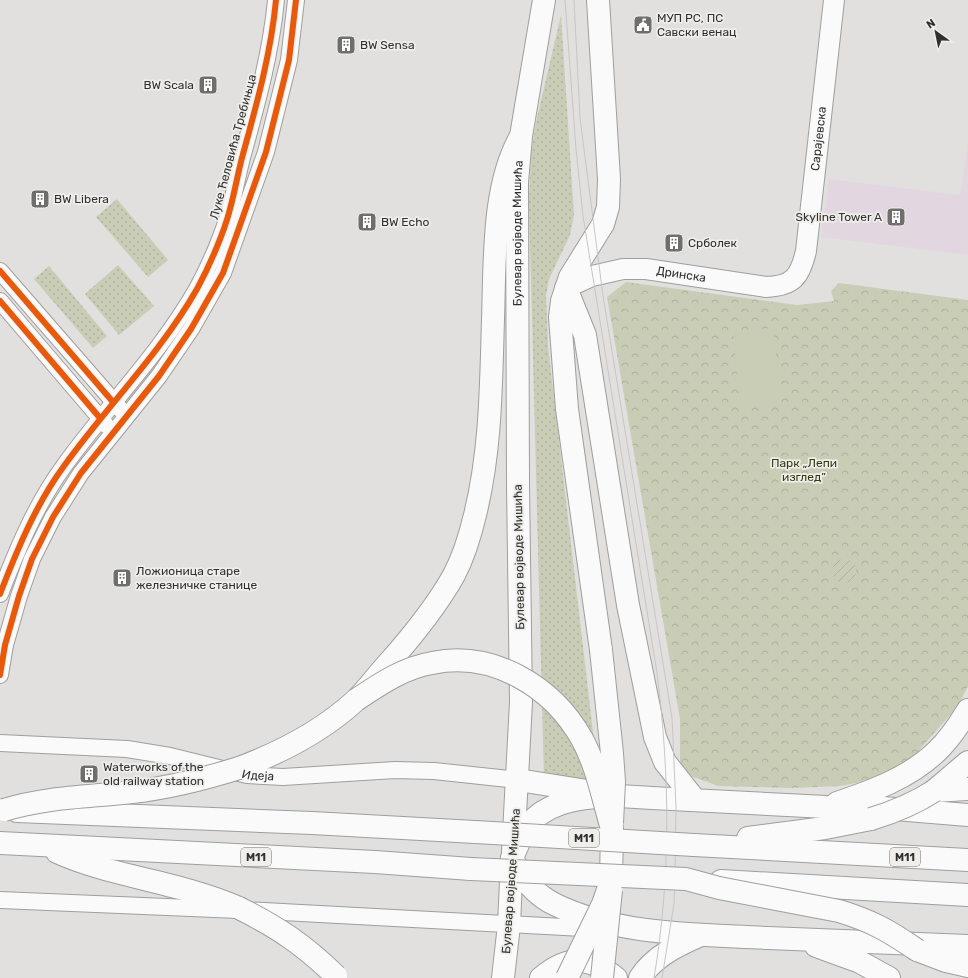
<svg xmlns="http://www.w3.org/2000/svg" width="968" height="978" viewBox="0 0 968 978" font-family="Rubik,sans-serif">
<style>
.commercial{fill:#e2d7e0}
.grass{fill:url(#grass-dots)}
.park{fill:url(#park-crowns)}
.garden{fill:url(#garden-furrows)}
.pitch{fill:#c9cdb6}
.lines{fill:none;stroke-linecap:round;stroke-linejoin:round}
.minor-casing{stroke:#9f9e9d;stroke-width:18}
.tertiary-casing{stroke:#9f9e9d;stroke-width:22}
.secondary-casing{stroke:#9f9e9d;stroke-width:24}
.primary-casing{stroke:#9f9e9d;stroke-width:24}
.trunk-casing{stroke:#9f9e9d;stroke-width:24}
.minor{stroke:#fafafa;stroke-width:16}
.tertiary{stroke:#fafafa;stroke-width:20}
.secondary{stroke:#fafafa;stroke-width:22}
.primary{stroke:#fafafa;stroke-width:22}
.trunk{stroke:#fafafa;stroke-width:22}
.tram{stroke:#c7c6c5;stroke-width:1}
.secondary-bridge-casing{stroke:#9f9e9d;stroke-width:24;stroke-linecap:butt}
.trunk-bridge-casing{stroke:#9f9e9d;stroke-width:24;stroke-linecap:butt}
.secondary-bridge{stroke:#fafafa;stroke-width:22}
.trunk-bridge{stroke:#fafafa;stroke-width:22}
.cycleway-casing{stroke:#efeeea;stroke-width:8}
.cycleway{stroke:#e8590c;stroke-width:6}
.labels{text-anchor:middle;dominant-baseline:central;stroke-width:3.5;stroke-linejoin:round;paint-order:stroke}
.shield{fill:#efeeea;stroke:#696967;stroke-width:1}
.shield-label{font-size:11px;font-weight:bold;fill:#30302f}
.poi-label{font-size:12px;fill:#30302f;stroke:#efeeea;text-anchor:start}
.street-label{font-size:12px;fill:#30302f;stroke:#efeeea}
.park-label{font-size:12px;fill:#343912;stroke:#efeeea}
</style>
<defs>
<pattern id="grass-dots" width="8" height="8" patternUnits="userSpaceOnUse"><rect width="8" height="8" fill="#c9cdb6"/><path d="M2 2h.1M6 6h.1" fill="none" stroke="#adb09d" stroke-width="1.8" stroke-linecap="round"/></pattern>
<pattern id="park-crowns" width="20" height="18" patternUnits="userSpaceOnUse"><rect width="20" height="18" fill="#c9cdb6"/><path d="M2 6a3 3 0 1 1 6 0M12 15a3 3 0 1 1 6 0" fill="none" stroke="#adb09d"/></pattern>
<pattern id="garden-furrows" width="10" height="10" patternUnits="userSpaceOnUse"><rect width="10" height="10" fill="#c9cdb6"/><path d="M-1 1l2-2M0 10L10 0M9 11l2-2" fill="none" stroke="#adb09d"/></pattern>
</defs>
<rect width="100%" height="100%" fill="#e1e0de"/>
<path class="commercial" d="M968 141V255L821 237 829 179 960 195Z"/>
<g class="grass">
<path d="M561 15 574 215 570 235 549 279 546 295 548 346 599 784 544 780 529 203 531 155 536 122Z"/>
<path d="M117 199 168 260 148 277 96 217Z"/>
<path d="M118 265 154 306 119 335 85 294Z"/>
<path d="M49 266 107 336 93 348 34 279Z"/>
</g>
<path class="park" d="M626 282 797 305 834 301 831 291 839 283 968 300V686L958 706 905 766 867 781 840 786 791 788 718 786 680 772V719L607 297Z"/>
<circle class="garden" cx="844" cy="571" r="12"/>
<path class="pitch" d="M773 328 781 401 741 405 733 332Z"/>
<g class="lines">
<defs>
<g id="minor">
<path d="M0 271 121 410"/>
<path d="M0 301 106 425"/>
<path d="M0 594C17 550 36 504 64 466 107 406 160 354 197 289 209 267 224 233 230 209 235 191 238 172 243 154 257 103 271 53 276 0"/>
<path d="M0 675 5 645 19 596 32 559 53 517 81 473 159 376 191 329 223 273 266 152 289 60 296 0"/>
<path id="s1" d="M0 743 127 749 170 756 247 775 283 777 395 770 434 771 518 780"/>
<path d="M0 900 264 911 601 929"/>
</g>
<g id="tertiary">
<path id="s2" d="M566 288 592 276 623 269H646L766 287C793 286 800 277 806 251L834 0"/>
</g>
<g id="secondary">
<path d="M598 0 609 179 608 207 603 224 570 277 562 301 560 317 567 409 601 650"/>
<path id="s3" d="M513 852 521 702 518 485 517 182 521 136 544 0"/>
<path d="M611 881 612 829"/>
</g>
<path id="primary" d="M503 978 509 925 512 858"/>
<g id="trunk">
<path d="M566 288 585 335 628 605 655 737 665 762 695 800"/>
<path d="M239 768C282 752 321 732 355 701 366 691 375 678 385 667 410 639 435 609 454 575 464 556 470 536 475 515 491 450 491 385 493 319 495 261 492 186 521 136"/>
<path d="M518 780 619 796 652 798 826 807 883 808 968 815"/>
<path d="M934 791 968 762"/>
<path d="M934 791 968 789"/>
<path d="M619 796C590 797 553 798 531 822 522 832 518 845 512 858 521 877 534 894 554 904 619 936 697 934 768 938 835 941 901 943 968 946"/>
<path d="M837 803C872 791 909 778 936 752 949 740 959 725 968 710"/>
<path d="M17 811 312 823 475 832"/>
<path d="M748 838 825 828 871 819"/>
<path d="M0 843 375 862 471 869"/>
<path d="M694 845 968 860"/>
<path d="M57 852C115 878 181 882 239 908"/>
<path d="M721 881 968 895"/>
<path d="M816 946 860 962 889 978"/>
<path d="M917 950 946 961 968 966"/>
<path d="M541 978C569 955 589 956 616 978"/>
<path d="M640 978C654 956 678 945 701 935"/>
</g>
</defs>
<use href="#minor" class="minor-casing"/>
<use href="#tertiary" class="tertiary-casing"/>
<use href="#secondary" class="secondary-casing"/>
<use href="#primary" class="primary-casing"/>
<use href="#trunk" class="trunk-casing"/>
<use href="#minor" class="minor"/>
<use href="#tertiary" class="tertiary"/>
<use href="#secondary" class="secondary"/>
<use href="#primary" class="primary"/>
<use href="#trunk" class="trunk"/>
<g class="tram">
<path d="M565 0 576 149 583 216 657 673C670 775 671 877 654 978"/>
<path d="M574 0 580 118 603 296 672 718 676 807 675 874 674 904 662 978"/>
</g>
<defs>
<g id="secondary-bridge">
<path d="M601 650 612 753 614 782 612 823"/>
<path d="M602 978 611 890"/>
</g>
<g id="trunk-bridge">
<path d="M356 700C380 684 403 668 432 663 493 650 553 687 582 739 597 766 603 799 612 829"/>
<path d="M4 810C46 797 88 797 132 792 169 788 204 779 239 768"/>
<path d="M871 819C894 812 914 804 934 791"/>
<path d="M475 832 694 845"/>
<path d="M471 869 686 879 719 888 839 911C872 921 889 931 917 950"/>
<path d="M239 908C279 928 304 945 336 976"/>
<path d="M567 978 603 904 611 881"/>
</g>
</defs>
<use href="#secondary-bridge" class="secondary-bridge-casing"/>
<use href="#trunk-bridge" class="trunk-bridge-casing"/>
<use href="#secondary-bridge" class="secondary-bridge"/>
<use href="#trunk-bridge" class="trunk-bridge"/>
<defs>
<g id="cycleway">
<path d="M0 271 113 402"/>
<path d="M0 301 100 418"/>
<path d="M0 594C17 550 36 504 64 466 107 406 160 354 197 289 209 267 224 233 230 209 235 191 238 172 243 154 257 103 271 53 276 0"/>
<path d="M0 675 5 645 19 596 32 559 53 517 81 473 159 376 191 329 223 273 266 152 289 60 296 0"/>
</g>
</defs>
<use href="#cycleway" class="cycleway-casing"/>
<use href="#cycleway" class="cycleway"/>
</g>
<defs>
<symbol id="civic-square" viewBox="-11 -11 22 22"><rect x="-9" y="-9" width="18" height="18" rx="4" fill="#6e6e6c" stroke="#efeeea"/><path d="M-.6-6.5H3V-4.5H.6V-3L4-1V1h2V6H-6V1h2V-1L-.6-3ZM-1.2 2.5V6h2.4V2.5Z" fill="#fff"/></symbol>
<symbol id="building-square" viewBox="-11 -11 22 22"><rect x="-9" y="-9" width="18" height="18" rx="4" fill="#6e6e6c" stroke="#efeeea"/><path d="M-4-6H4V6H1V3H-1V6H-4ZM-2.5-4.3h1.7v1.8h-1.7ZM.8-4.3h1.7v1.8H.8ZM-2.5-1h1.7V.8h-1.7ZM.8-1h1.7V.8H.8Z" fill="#fff"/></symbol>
</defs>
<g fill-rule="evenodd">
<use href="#civic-square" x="632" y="14" width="22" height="22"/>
<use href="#building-square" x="335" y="34" width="22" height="22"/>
<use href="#building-square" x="197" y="74" width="22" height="22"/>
<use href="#building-square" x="29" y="188" width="22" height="22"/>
<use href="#building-square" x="885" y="206" width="22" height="22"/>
<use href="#building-square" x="356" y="211" width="22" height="22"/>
<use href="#building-square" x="663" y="232" width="22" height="22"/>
<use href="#building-square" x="111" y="567" width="22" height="22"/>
<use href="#building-square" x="78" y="763" width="22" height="22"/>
</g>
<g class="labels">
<g class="shield">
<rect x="569" y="829" width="30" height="18" rx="3"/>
<rect x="241" y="848" width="30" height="18" rx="3"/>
<rect x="890" y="848" width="30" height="18" rx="3"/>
</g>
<g class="shield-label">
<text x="584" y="838">M11</text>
<text x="256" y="857">M11</text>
<text x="905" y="857">M11</text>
</g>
<g class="poi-label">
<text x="657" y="18">МУП РС, ПС<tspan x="657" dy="14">Савски венац</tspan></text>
<text x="360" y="45">BW Sensa</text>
<text x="194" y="85" text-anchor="end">BW Scala</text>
<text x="54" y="199">BW Libera</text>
<text x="882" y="217" text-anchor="end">Skyline Tower A</text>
<text x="381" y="222">BW Echo</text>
<text x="688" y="243">Срболек</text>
<text x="136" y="571">Ложионица старе<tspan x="136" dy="14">железничке станице</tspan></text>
<text x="103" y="767">Waterworks of the<tspan x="103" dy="14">old railway station</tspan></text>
</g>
<g class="street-label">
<text stroke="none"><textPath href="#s2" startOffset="378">Сарајевска</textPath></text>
<text transform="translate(233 147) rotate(-75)">Луке Ћеловића Требињца</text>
<text stroke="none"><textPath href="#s3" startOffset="619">Булевар војводе Мишића</textPath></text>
<text stroke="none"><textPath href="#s2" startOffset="119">Дринска</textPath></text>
<text transform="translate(519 557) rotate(-91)">Булевар војводе Мишића</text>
<text stroke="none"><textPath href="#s1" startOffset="261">Идеја</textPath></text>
<text transform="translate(511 881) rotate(-86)">Булевар војводе Мишића</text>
</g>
<g class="park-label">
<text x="804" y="463">Парк „Лепи<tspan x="804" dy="14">изглед”</tspan></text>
</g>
</g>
<g transform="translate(936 32) rotate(327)" stroke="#efeeea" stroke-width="3" paint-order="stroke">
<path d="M0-3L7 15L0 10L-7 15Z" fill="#30302f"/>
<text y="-6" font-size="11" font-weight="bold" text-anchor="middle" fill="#30302f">N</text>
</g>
</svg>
